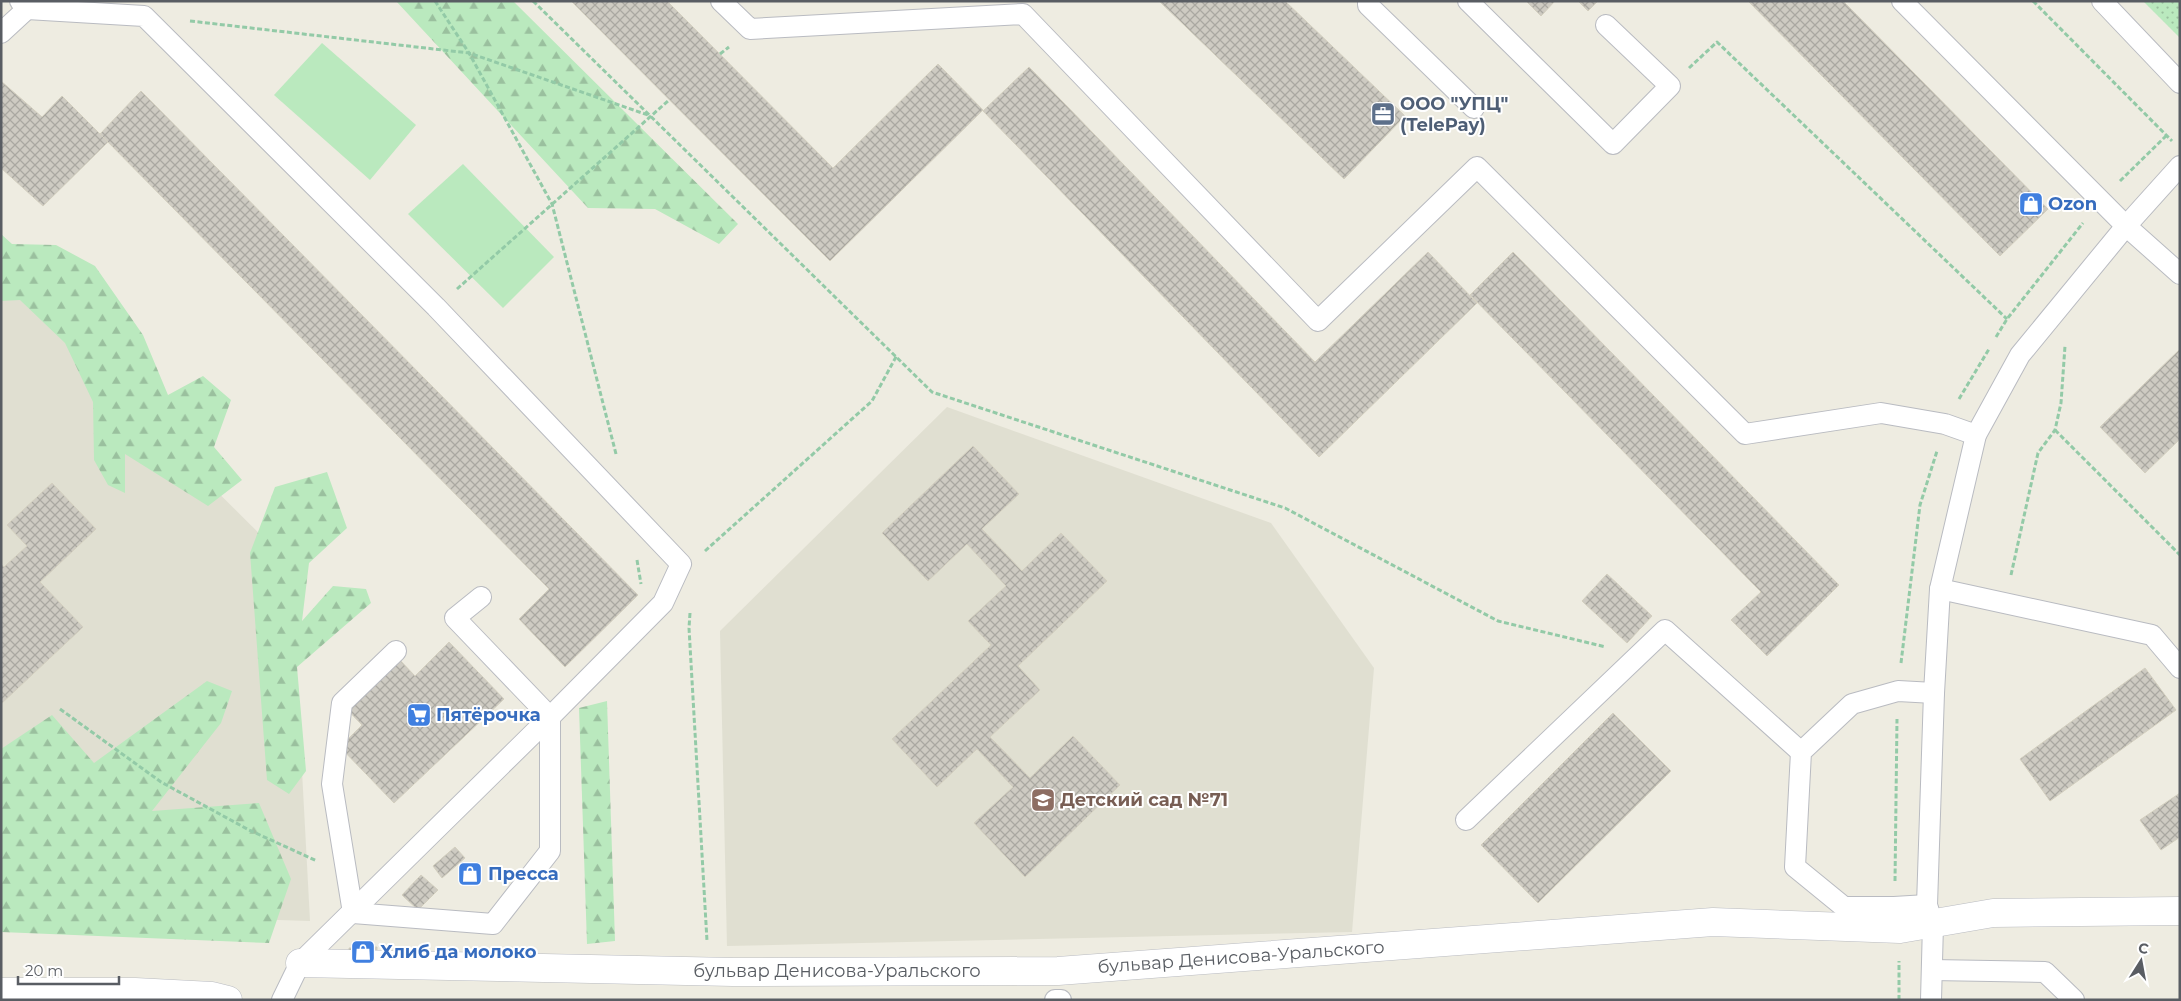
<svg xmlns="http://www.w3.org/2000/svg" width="2181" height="1001" viewBox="0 0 2181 1001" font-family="Montserrat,sans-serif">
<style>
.education{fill:#e0dfd1}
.grass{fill:url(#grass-dots)}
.forest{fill:url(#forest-firs)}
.park{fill:#bae9be}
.building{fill:url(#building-cross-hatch);stroke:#d3cfbf}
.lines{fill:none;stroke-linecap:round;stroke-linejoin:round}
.service-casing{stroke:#b9bbc1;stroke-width:22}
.pedestrian-casing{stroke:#b9bbc1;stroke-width:29}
.tertiary-casing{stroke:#b9bbc1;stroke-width:29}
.path{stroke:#93caa7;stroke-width:3;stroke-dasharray:5 2.5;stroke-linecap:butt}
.service{stroke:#fff;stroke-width:20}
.pedestrian{stroke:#fff;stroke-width:28}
.tertiary{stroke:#fff;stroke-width:28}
.labels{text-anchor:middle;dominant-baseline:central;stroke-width:4;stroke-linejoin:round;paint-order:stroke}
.service-label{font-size:18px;font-weight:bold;fill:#4e5e75;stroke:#fff;text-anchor:start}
.shop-label{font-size:18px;font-weight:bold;fill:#366cbe;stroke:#fff;text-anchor:start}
.education-label{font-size:18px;font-weight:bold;fill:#785e54;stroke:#fff;text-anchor:start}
.street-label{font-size:18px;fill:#595d63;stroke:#fff}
</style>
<defs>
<pattern id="grass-dots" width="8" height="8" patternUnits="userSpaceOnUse" patternTransform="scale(1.25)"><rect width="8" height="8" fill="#bae9be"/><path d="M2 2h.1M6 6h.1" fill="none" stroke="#9ac09e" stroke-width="1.8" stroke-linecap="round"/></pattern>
<pattern id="forest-firs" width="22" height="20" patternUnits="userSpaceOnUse" patternTransform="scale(1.25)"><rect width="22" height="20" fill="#bae9be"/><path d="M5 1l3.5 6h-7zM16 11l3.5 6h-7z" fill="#9ac09e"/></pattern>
<pattern id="building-cross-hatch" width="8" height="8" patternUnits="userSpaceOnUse" patternTransform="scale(1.25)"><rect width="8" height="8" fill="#cecbc2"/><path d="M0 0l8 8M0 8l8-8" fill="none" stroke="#aaa8a1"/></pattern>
</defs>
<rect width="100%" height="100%" fill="#eeece1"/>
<g class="education">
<path d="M1 277 291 565 310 921 1 911Z"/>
<path d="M947 407 1271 523 1374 668 1352 932 727 946 720 631Z"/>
</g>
<path class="grass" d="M2143 1H2180V38Z"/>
<g class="forest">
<path d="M396 1H513L738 224 719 244 655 209 588 208Z"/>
<path d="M1 234 12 244 56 245 95 266 143 335 168 395 203 376 231 400 214 447 242 480 208 506 125 454V493L108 485 94 460 93 402 65 343 20 300 1 301Z"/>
<path d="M327 472 347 528 309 563 302 621 333 586 366 589 371 603 297 667 306 771 289 794 267 780 250 553 275 487Z"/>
<path d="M207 681 232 691 221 723 152 811 259 803 291 879 269 943 1 932V749L52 715 94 763Z"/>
<path d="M607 701 615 941 587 944 579 708Z"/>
</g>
<g class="park">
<path d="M322 43 416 125 370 180 274 95Z"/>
<path d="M463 164 554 257 503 308 408 214Z"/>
</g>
<g class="building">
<path d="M571 1H667L833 168 938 64 983 110 830 261Z"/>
<path d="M1159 1H1285L1405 116 1344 179Z"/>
<path d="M1526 1H1555L1541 16Z"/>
<path d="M1578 1H1598L1588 11Z"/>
<path d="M1748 1H1843L2048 209 2000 256Z"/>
<path d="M1029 67 1315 362 1428 252 1477 303 1319 457 983 111Z"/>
<path d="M1 81 42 117 62 96 108 142 43 206 1 168Z"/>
<path d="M141 91 638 595 565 667 519 619 549 589 100 134Z"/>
<path d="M1513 252 1839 585 1767 656 1731 620 1761 592 1470 295Z"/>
<path d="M2180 349V439L2145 473 2100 427Z"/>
<path d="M973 446 1019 494 982 529 1022 571 1061 533 1107 581 1018 666 1040 690 990 737 1030 778 1073 736 1120 785 1025 877 974 823 1013 787 977 749 937 787 892 739 991 645 968 621 1006 586 967 544 928 581 882 533Z"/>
<path d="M52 483 96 529 40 582 83 627 1 704V564L4 567 27 546 7 525Z"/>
<path d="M1607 574 1652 616 1627 643 1582 601Z"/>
<path d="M449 642 504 699 394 803 340 747 362 725 343 705 395 655 415 676Z"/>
<path d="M2145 668 2176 710 2050 801 2020 759Z"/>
<path d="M1613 713 1671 771 1538 903 1481 845Z"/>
<path d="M2180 793V837L2161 850 2140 820Z"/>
<path d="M455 847 465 858 442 878 433 866Z"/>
<path d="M421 875 438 890 418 910 402 895Z"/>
<path d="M377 947V960H350L349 948Z"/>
</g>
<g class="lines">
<defs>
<g id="service">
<path d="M20 1 27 9 144 16 436 307 681 564 663 603 550 717V851L493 924 353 913 332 784 342 703 396 651"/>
<path d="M721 1 750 29 1023 14 1318 321 1477 167 1745 434 1881 413 1945 424 1976 435"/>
<path d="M1368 1V5L1474 108"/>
<path d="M1468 1 1613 144 1670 86 1606 25"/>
<path d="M1902 1 2126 226 2180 274"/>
<path d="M2102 1 2180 83"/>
<path d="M1 33 27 9"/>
<path d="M1940 589 2152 635 2180 668"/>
<path d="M1466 820 1665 630 1801 752"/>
<path d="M1927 905 1894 907H1844L1795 867 1801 752 1852 704 1898 691 1934 693"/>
<path d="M1932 970 2045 972 2074 1000"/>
<path d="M282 1000 300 963 550 717 455 618 481 597"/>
<path d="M1055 1000H1061"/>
<path d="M1931 1000 1933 924 1927 905 1934 693 1940 589 1976 435 2020 355 2126 226 2180 166"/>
</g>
<path id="pedestrian" d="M300 963 733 972 1058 971 1713 922 1900 929 1993 913 2180 911"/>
<path id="tertiary" d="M1 992H135L212 996 228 1000"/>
</defs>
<use href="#service" class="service-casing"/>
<use href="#pedestrian" class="pedestrian-casing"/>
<use href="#tertiary" class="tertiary-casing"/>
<g class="path">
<path d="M435 1 469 53 552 204 616 454"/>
<path d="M533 1 932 392 1285 508 1498 621 1606 647"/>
<path d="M2033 1 2172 141"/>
<path d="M190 21 469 53 648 115"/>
<path d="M720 54 729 47"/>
<path d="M1689 68 1717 42 2007 319"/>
<path d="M2120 181 2166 136"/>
<path d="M457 289 669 100"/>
<path d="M1996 337 2007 319 2083 223"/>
<path d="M1959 399 1989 349"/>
<path d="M2055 430 2180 555"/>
<path d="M705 551 872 401 897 355"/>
<path d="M637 560 641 584"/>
<path d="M2011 575 2038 453 2055 430 2061 403 2065 346"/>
<path d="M690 613 689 628 707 941"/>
<path d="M1901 663 1920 505 1937 451"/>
<path d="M60 709 161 782 249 830 317 861"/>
<path d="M1895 881 1897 719"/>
<path d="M1899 1000V961"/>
</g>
<use href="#service" class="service"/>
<use href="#pedestrian" class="pedestrian"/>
<use href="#tertiary" class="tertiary"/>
</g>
<defs>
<symbol id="office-square" viewBox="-11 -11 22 22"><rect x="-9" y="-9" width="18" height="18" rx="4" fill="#5c6f8a" stroke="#fff"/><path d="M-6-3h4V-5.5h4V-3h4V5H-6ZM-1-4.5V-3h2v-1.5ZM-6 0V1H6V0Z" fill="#fff"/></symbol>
<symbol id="shop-square" viewBox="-11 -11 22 22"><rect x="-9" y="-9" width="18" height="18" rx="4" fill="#3f7fe0" stroke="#fff"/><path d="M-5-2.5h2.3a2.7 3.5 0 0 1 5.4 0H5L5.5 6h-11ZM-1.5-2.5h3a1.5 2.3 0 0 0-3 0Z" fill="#fff"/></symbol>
<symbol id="supermarket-square" viewBox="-11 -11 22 22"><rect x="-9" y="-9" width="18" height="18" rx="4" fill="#3f7fe0" stroke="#fff"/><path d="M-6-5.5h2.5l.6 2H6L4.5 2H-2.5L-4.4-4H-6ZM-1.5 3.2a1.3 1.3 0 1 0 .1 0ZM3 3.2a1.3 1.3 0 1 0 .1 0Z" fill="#fff"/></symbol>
<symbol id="school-square" viewBox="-11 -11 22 22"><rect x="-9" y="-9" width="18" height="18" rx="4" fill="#8d6e63" stroke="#fff"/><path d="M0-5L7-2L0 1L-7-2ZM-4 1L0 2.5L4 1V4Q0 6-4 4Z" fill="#fff"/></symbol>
</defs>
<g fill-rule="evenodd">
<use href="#office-square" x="1369" y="100" width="28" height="28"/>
<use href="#shop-square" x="2017" y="190" width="28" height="28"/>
<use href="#supermarket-square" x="405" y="701" width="28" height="28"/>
<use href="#school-square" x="1029" y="786" width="28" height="28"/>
<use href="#shop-square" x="456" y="860" width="28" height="28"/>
<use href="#shop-square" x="349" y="938" width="28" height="28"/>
</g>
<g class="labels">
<g class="service-label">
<text x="1400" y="104">ООО "УПЦ"<tspan x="1400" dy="21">(TelePay)</tspan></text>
</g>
<g class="shop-label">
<text x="2048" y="204">Ozon</text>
<text x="436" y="715">Пятёрочка</text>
<text x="488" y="874">Пресса</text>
<text x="380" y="952">Хлиб да молоко</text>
</g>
<g class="education-label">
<text x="1060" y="800">Детский сад №71</text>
</g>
<g class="street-label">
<text transform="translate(1241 957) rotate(-4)">бульвар Денисова-Уральского</text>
<text x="837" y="971">бульвар Денисова-Уральского</text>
</g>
</g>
<rect width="2181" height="1001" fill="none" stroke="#595d63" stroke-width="5"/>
<g transform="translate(2141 961) rotate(11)" stroke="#ffffff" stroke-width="4" paint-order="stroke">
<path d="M0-4L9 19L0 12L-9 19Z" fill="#595d63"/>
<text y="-8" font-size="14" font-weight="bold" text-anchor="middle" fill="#595d63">С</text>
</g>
<path d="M18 976v8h101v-8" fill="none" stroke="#595d63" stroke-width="2.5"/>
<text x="25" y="976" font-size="15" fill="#595d63" stroke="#ffffff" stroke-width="4" paint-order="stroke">20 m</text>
</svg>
